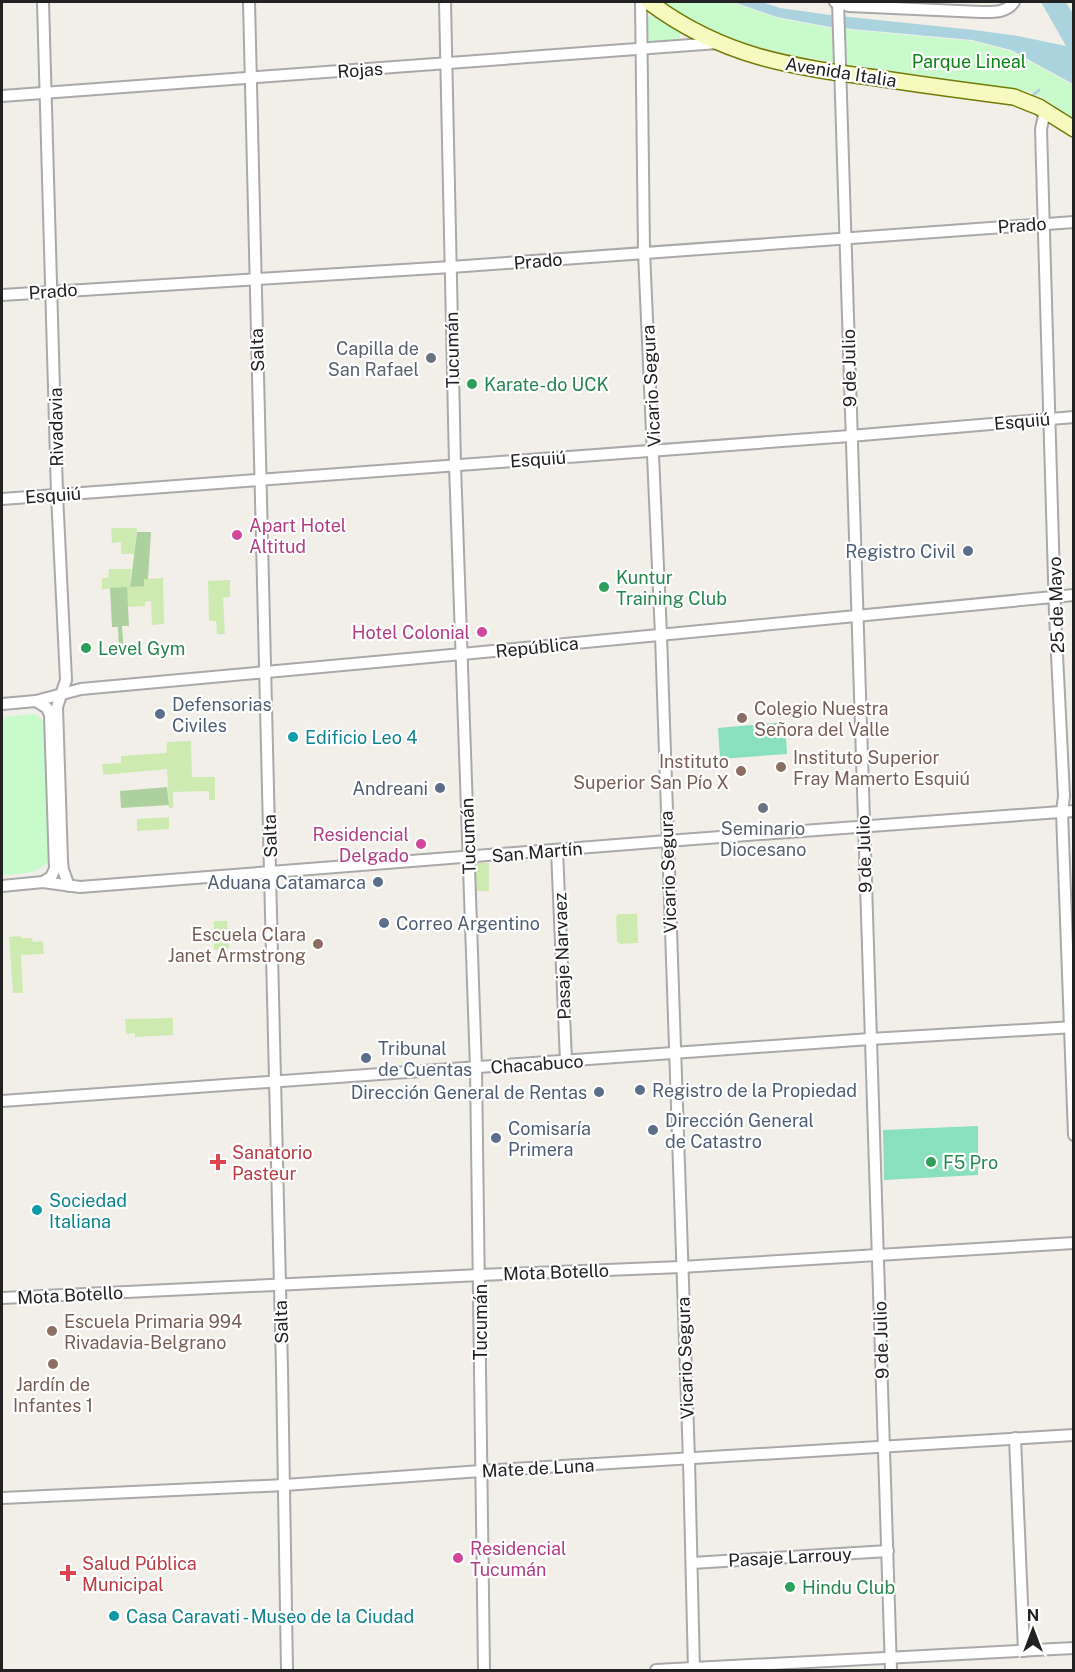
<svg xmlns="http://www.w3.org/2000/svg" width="1075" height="1672" viewBox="0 0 1075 1672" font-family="'Public Sans',sans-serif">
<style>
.grass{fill:#cdebb0}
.forest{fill:#add19e}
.park{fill:#c8facc}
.pitch{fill:#88e0be}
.water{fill:#aad3df}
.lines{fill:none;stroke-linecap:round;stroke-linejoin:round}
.stream{stroke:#aad3df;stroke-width:3}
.street-casing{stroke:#a9a9a9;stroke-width:14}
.secondary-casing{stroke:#707d05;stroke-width:18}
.street{stroke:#fff;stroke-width:10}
.secondary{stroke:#f7fabf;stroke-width:15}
.worship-dot{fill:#6b7280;stroke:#fff;stroke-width:2}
.leisure-dot{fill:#2e9e5b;stroke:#fff;stroke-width:2}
.hotel-dot{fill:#d1479c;stroke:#fff;stroke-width:2}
.service-dot{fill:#5c6f8a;stroke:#fff;stroke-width:2}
.education-dot{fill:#8d6e63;stroke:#fff;stroke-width:2}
.culture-dot{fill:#0f9aa8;stroke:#fff;stroke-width:2}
.health-dot{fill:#e0444e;stroke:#fff;stroke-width:2}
.labels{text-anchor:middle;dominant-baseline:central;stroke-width:4.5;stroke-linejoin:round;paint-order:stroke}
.park-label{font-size:18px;fill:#0c8416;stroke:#fff}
.street-label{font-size:18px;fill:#222;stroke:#fff}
.worship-label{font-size:18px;fill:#5b616d;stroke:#fff;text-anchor:end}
.leisure-label{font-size:18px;fill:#27864d;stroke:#fff;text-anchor:start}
.hotel-label{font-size:18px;fill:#b23c85;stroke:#fff;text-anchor:start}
.service-label{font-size:18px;fill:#4e5e75;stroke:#fff;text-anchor:start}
.education-label{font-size:18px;fill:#785e54;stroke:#fff;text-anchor:start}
.culture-label{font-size:18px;fill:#0d838f;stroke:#fff;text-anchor:start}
.health-label{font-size:18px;fill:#be3a42;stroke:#fff;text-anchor:start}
</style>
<rect width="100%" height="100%" fill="#f2efe9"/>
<g class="grass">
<path d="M111 528H137L134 554H121V542L112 543Z"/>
<path d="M109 569H131L130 587 144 579 163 578 164 624 152 625 151 601 145 602V606L128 607 126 588 102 589V578H108Z"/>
<path d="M230 580V597L223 598 225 634H217L216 621H209L208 581Z"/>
<path d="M191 741 192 777H215V800H209V791L173 792V808H169L167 769 103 775 102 764 121 763V756L166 753 167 742Z"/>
<path d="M169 817V829L137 831V819Z"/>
<path d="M475 863H489V891H477Z"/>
<path d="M618 914H637L638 943 620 944 617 941 616 917Z"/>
<path d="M214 921H227L229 948 214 950Z"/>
<path d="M20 936 21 938H32L33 942 43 941 44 954 21 955 23 993H13L9 937Z"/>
<path d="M173 1018V1035L135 1037V1033L126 1034 125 1019Z"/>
</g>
<g class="forest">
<path d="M137 532H151L148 579H144V586L130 587Z"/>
<path d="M127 587 129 626H122L124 653H119L118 627H112L110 588Z"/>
<path d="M167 787 169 805 121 808 120 791Z"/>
</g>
<g class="park">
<path d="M661 2H730L777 18 830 28 972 41 1010 51 1073 85V118L1041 97 1027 91C977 84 928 76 878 69 794 56 733 50 661 2Z"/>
<path d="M650 15 680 32V39L678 41 654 43 648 41 646 19Z"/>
<path d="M35 714 47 724 50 860C37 875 20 874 2 875V717Z"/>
</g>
<g class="pitch">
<path d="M785 722 787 754 720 759 718 728Z"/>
<path d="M978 1126V1175L884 1180 883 1130Z"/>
</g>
<path class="water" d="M733 2H762L780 8 830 15 974 30 1018 36 1066 46 1041 2H1066L1073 14V84L1011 50 972 40 830 27 777 17Z"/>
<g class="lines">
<path class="stream" d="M1030 98 1039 90"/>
<defs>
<g id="street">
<path d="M43 2 57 494 66 680 57 707 62 861 63 870 69 886"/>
<path d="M249 2 282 1369 287 1670"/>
<path d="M445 2 455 465 476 1068 484 1670"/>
<path d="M641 2 644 252 661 635 689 1460 694 1670"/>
<path d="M835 2 849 6 981 12C994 12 1006 13 1014 2"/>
<path d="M838 2 891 1670"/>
<path d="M2 96 718 43"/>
<path d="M1045 111 1041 129 1055 614 1064 796 1062 812 1074 1135"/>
<path d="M2 295 451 267 1074 222"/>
<path d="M2 499 850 436 1074 417"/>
<path d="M36 701 47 708 50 715 55 869 51 877 43 882"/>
<path d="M2 704 36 701 81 689 462 654 1074 595"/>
<path d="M557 850 566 1061"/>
<path d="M2 886 43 882 80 887 667 841 1074 811"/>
<path d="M2 1101 870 1039 1074 1027"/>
<path d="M2 1298 480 1275 681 1267 1074 1243"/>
<path d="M1015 1438 1024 1651"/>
<path d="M2 1498 285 1485 481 1471 1074 1435"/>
<path d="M692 1563 888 1551"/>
<path d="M656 1670 1074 1648"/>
</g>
<path id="secondary" d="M649 2C723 57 788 66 877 78 922 85 968 91 1014 97L1039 107 1074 129"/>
</defs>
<use href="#street" class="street-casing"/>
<use href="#secondary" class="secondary-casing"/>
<use href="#street" class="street"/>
<use href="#secondary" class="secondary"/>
</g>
<g class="worship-dot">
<circle cx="431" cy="358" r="6"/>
<circle cx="763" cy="808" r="6"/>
</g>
<g class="leisure-dot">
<circle cx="472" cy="384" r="6"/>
<circle cx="604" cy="587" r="6"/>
<circle cx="86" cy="648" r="6"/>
<circle cx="931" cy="1162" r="6"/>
<circle cx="790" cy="1587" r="6"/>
</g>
<g class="hotel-dot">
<circle cx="237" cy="535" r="6"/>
<circle cx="482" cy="632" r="6"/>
<circle cx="421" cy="844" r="6"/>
<circle cx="458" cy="1558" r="6"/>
</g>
<g class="service-dot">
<circle cx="968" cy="551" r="6"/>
<circle cx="160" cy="714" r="6"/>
<circle cx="440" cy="788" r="6"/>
<circle cx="378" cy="882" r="6"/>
<circle cx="384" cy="923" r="6"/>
<circle cx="366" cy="1058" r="6"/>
<circle cx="640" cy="1090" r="6"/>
<circle cx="599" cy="1092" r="6"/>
<circle cx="653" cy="1130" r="6"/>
<circle cx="496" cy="1138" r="6"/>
</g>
<g class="education-dot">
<circle cx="742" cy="718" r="6"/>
<circle cx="781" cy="767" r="6"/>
<circle cx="741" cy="771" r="6"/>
<circle cx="318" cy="944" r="6"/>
<circle cx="52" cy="1331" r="6"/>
<circle cx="53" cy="1364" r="6"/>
</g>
<g class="culture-dot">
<circle cx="293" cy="737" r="6"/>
<circle cx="37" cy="1210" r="6"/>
<circle cx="114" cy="1616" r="6"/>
</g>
<g class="health-dot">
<path d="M215 1153h6v6h6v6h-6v6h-6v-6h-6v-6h6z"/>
<path d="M65 1564h6v6h6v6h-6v6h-6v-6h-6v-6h6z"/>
</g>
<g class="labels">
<g class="park-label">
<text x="969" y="61">Parque Lineal</text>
</g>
<g class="street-label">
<text transform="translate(360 70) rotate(-4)">Rojas</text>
<text transform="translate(841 72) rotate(9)">Avenida Italia</text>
<text transform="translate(1022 225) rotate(-4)">Prado</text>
<text transform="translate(538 261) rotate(-5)">Prado</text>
<text transform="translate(53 291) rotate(-4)">Prado</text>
<text transform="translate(257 350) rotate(-92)">Salta</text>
<text transform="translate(452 350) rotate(-91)">Tucumán</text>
<text transform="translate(849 368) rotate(-91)">9 de Julio</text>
<text transform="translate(651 386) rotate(-93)">Vicario Segura</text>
<text transform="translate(1022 421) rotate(-5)">Esquiú</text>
<text transform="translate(56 427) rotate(-91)">Rivadavia</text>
<text transform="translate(538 459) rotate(-4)">Esquiú</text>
<text transform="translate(53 495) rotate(-4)">Esquiú</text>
<text transform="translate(1056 605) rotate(-92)">25 de Mayo</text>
<text transform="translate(537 647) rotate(-6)">República</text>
<text transform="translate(270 836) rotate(-92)">Salta</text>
<text transform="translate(468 836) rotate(-92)">Tucumán</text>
<text transform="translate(537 852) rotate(-5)">San Martín</text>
<text transform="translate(864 854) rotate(-92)">9 de Julio</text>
<text transform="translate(668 872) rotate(-92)">Vicario Segura</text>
<text transform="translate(562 956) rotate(-92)">Pasaje Narvaez</text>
<text transform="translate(537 1064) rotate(-4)">Chacabuco</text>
<text transform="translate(556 1272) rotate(-2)">Mota Botello</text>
<text transform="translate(70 1295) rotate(-3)">Mota Botello</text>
<text transform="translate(281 1322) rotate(-92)">Salta</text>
<text transform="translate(480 1322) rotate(-90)">Tucumán</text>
<text transform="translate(881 1340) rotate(-92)">9 de Julio</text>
<text transform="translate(685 1358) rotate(-92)">Vicario Segura</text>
<text transform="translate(538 1468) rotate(-3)">Mate de Luna</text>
<text transform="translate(790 1557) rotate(-3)">Pasaje Larrouy</text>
</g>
<g class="worship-label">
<text x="419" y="348">Capilla de<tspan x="419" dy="21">San Rafael</tspan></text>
<text x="763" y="828" text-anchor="middle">Seminario<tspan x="763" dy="21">Diocesano</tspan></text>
</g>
<g class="leisure-label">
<text x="484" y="384">Karate-do UCK</text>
<text x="616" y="577">Kuntur<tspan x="616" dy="21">Training Club</tspan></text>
<text x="98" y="648">Level Gym</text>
<text x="943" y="1162">F5 Pro</text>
<text x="802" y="1587">Hindu Club</text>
</g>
<g class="hotel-label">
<text x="249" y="525">Apart Hotel<tspan x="249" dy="21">Altitud</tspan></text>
<text x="470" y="632" text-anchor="end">Hotel Colonial</text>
<text x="409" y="834" text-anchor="end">Residencial<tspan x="409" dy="21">Delgado</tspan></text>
<text x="470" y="1548">Residencial<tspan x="470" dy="21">Tucumán</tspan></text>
</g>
<g class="service-label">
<text x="956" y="551" text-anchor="end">Registro Civil</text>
<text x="172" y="704">Defensorias<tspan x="172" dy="21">Civiles</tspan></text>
<text x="428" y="788" text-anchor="end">Andreani</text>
<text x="366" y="882" text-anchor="end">Aduana Catamarca</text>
<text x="396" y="923">Correo Argentino</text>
<text x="378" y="1048">Tribunal<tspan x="378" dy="21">de Cuentas</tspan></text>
<text x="652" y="1090">Registro de la Propiedad</text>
<text x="587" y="1092" text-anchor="end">Dirección General de Rentas</text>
<text x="665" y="1120">Dirección General<tspan x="665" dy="21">de Catastro</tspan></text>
<text x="508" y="1128">Comisaría<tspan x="508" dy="21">Primera</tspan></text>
</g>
<g class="education-label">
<text x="754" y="708">Colegio Nuestra<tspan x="754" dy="21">Señora del Valle</tspan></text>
<text x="793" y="757">Instituto Superior<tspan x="793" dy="21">Fray Mamerto Esquiú</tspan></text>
<text x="729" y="761" text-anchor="end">Instituto<tspan x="729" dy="21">Superior San Pío X</tspan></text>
<text x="306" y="934" text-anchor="end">Escuela Clara<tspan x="306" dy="21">Janet Armstrong</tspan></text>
<text x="64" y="1321">Escuela Primaria 994<tspan x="64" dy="21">Rivadavia-Belgrano</tspan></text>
<text x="53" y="1384" text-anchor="middle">Jardín de<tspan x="53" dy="21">Infantes 1</tspan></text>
</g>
<g class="culture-label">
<text x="305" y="737">Edificio Leo 4</text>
<text x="49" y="1200">Sociedad<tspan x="49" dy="21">Italiana</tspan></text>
<text x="126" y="1616">Casa Caravati - Museo de la Ciudad</text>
</g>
<g class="health-label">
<text x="232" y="1152">Sanatorio<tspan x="232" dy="21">Pasteur</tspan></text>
<text x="82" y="1563">Salud Pública<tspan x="82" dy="21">Municipal</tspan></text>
</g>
</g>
<rect width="1075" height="1672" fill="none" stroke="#222222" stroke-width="6"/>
<g transform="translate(1033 1630)" stroke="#ffffff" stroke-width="4.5" paint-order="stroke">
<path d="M0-4.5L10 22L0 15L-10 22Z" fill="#222222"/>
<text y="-9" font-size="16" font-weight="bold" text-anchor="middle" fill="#222222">N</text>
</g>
</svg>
